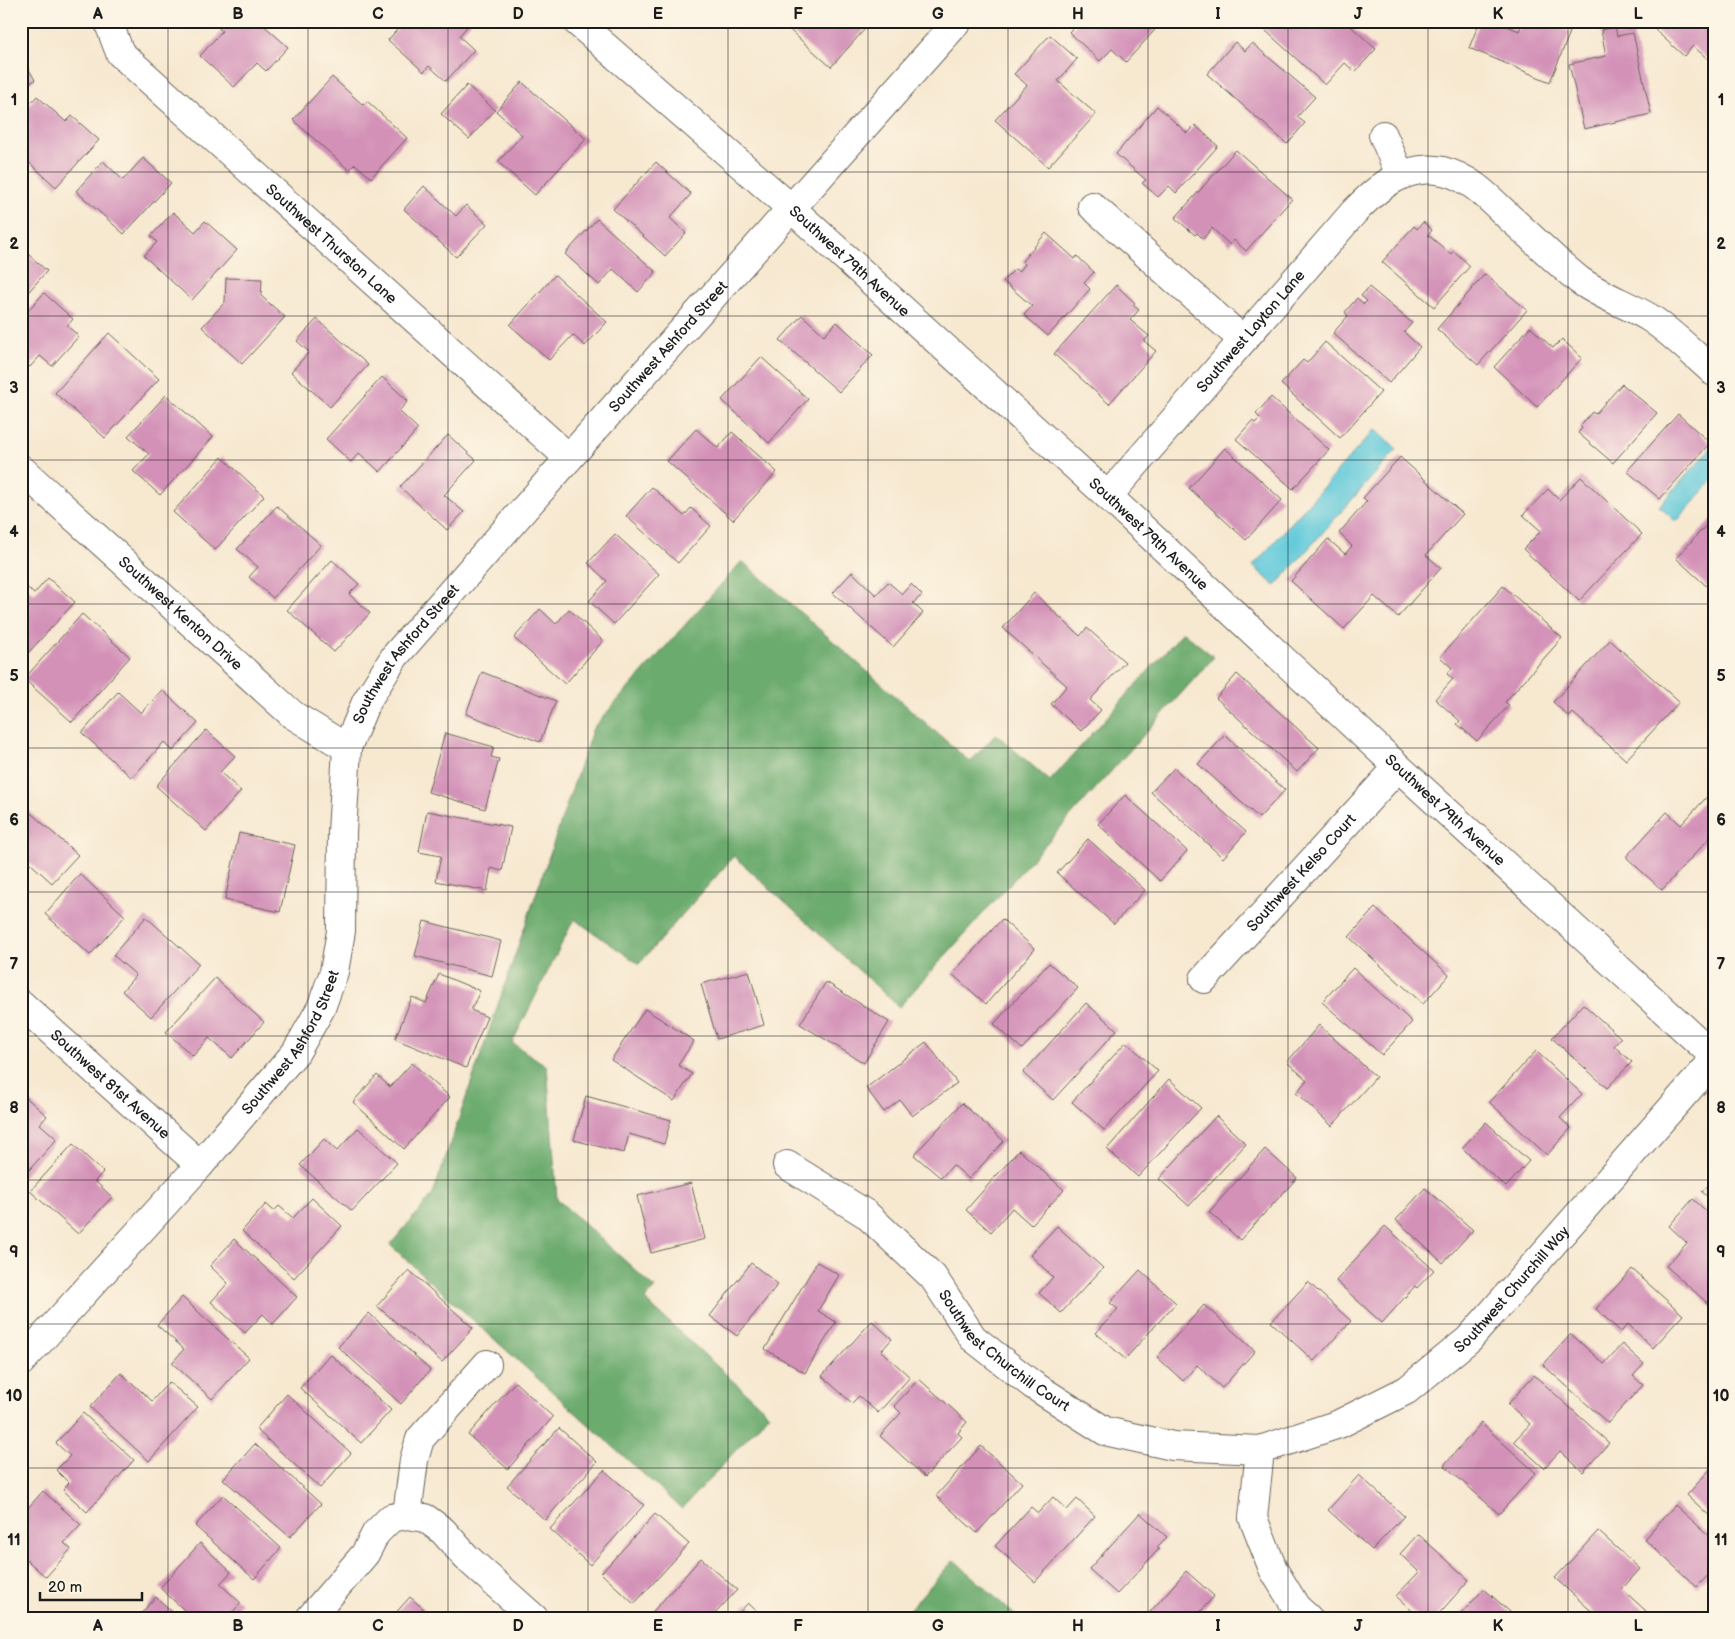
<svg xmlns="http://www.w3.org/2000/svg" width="1735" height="1639" viewBox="0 0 1735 1639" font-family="'Balsamiq Sans',sans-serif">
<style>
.forest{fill:#6cab6e;stroke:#446445}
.water{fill:#5fc9da;stroke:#3e727b}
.building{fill:#d391b8}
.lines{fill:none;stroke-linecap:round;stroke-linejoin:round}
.minor-casing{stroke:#69635b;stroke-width:30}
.minor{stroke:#fff;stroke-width:28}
.grid{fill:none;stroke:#1c1c1c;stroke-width:1;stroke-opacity:0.55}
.labels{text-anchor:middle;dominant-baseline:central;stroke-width:4;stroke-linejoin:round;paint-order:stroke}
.street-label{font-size:15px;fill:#1c1c1c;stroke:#fcf5e5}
.neatline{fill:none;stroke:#1c1c1c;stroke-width:2}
.grid-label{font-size:16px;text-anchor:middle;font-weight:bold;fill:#1c1c1c}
</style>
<rect width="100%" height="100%" fill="#fcf5e5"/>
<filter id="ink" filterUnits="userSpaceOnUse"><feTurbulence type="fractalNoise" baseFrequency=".02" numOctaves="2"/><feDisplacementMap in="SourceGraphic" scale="10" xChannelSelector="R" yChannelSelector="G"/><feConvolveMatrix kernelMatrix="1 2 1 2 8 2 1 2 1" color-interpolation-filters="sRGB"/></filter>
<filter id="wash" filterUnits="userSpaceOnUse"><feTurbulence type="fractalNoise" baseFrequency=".0096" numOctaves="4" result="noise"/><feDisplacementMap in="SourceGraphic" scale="20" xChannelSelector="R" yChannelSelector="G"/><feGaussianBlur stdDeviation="1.12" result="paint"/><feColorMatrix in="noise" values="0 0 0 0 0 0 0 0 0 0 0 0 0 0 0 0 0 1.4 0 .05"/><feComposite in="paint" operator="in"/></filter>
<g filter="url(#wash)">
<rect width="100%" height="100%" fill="#f7e8d0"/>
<g class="forest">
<path d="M742 561 970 762 996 734 1050 781 1183 632 1214 657 899 1007 734 856 639 964 574 919 512 1043 547 1066 557 1199 655 1288 645 1300 769 1414 682 1509 390 1245 433 1194 593 728Z"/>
<path d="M954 1560 1018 1618H901Z"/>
</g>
<g class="water">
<path d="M1375 429 1397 449 1275 586 1253 566Z"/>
<path d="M1714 445V479L1676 522 1659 506Z"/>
</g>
<g id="blocks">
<g class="building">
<path d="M211 21H259L288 47 266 71 257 63 234 87 200 56 222 31Z"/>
<path d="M405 21H472L459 36 474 50 446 81 429 66 424 72 388 40Z"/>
<path d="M785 21H872L831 67 783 24Z"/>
<path d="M1079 21H1160L1162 22 1126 62 1112 49 1100 61 1069 32Z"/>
<path d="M1255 21H1345L1376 49 1355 72 1345 63 1325 85Z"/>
<path d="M1480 21H1496L1519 31 1523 21H1545L1570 32 1550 82 1469 48Z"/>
<path d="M1663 21H1714V57L1710 61 1693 46 1684 56 1655 30Z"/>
<path d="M1615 27 1617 36 1633 33 1651 114 1584 129 1569 64 1606 56 1601 30Z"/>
<path d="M1050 35 1077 59 1058 81 1096 114 1048 167 995 120 1027 85 1014 74Z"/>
<path d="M1235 42 1245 51 1252 43 1315 97 1297 117 1305 123 1287 144 1207 74Z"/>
<path d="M21 56 35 80 21 88Z"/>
<path d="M332 77 363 105 367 101 407 138 371 178 355 164 349 170 293 120Z"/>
<path d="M522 82 586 139 535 195 498 162 522 135 496 111Z"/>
<path d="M467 85 495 110 469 139 441 114Z"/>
<path d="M37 96 66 122 72 116 99 140 56 187 21 155V114Z"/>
<path d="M1157 106 1187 133 1195 125 1218 146 1176 193 1169 186 1158 197 1142 183 1146 180 1116 154Z"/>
<path d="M1236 150 1292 199 1246 251 1234 240 1230 245 1212 228 1203 239 1197 233 1195 235 1175 218Z"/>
<path d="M143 158 171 183 124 234 76 191 103 161 123 180Z"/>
<path d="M656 162 691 194 670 218 686 233 665 256 613 209Z"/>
<path d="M424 186 456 216 466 205 487 224 456 257 404 209Z"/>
<path d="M173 212 195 232 205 221 237 250 192 300 144 256 157 242 151 236Z"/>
<path d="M597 219 656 272 638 292 613 269 599 285 565 254Z"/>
<path d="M1423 222 1432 230 1428 235 1451 254 1454 251 1470 266 1434 307 1382 262 1414 226 1417 229Z"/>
<path d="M1046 233 1075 259 1077 256 1094 272 1084 283 1090 289 1048 336 1024 315 1032 306 1003 281 1015 269 1019 272 1025 264 1022 261Z"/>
<path d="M21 248 47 271 23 298 21 296Z"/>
<path d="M1485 274 1527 310 1478 365 1437 329Z"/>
<path d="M555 275 607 322 585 346 573 335 549 360 510 325Z"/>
<path d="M226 278 262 279 261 296 285 317 242 364 202 327 225 302Z"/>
<path d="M1116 285 1135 303 1133 305 1139 310 1130 320 1149 336 1144 341 1156 351 1109 404 1054 354Z"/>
<path d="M1369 287 1412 323 1404 332 1420 347 1389 383 1333 333 1348 316 1345 312 1357 298 1364 304 1367 301 1361 296Z"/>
<path d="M44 293 73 319 67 326 79 336 52 366 40 356 30 367 21 360V318Z"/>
<path d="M802 315 824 335 837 322 873 355 839 392 780 340Z"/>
<path d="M317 319 368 365 330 407 291 372 309 352 297 341Z"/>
<path d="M1530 327 1553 348 1562 339 1582 358 1537 407 1494 367Z"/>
<path d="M109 333 159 379 105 438 55 393Z"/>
<path d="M1325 342 1381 392 1340 438 1281 384 1303 360 1307 363Z"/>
<path d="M761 357 808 399 769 443 722 400Z"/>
<path d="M382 377 408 401 399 411 418 429 380 472 359 453 351 462 326 439Z"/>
<path d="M1622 384 1657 413 1613 463 1578 433 1582 428 1580 426 1592 412 1595 414Z"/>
<path d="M166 395 213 437 160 495 133 471 149 454 128 436Z"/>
<path d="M1271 397 1329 450 1293 489 1236 439 1252 421 1255 423 1260 418 1256 414Z"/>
<path d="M1678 414 1710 443 1660 499 1627 471Z"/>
<path d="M696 429 718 448 732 432 777 472 733 520 667 461Z"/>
<path d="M448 435 476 460 444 495 464 512 447 530 400 487Z"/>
<path d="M1225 448 1282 500 1246 540 1189 488Z"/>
<path d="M222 457 264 496 215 550 173 512Z"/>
<path d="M1400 457 1463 514 1426 555 1441 568 1398 617 1374 596 1344 629 1291 581 1328 539 1345 554 1352 546 1339 533 1367 501 1363 498Z"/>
<path d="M1581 477 1642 534 1579 601 1523 549 1541 531 1523 515 1548 489 1559 500Z"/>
<path d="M652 487 684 516 691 508 711 526 678 563 626 516Z"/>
<path d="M277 506 321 545 273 598 249 577 258 567 237 549Z"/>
<path d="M1712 519 1714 521V593L1676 558Z"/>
<path d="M615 534 659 574 614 624 589 601 607 581 588 563Z"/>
<path d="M332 560 359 584 349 594 370 613 334 652 287 610Z"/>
<path d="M852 572 876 595 888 582 902 594 911 584 922 595 913 603 923 613 893 647 833 593Z"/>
<path d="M48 578 75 602 28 653 21 648V582L34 594Z"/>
<path d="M1503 586 1562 638 1505 702 1509 705 1477 741 1457 724 1460 721 1435 699 1453 679 1447 674 1452 668 1440 657Z"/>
<path d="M1034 593 1080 636 1087 628 1125 662 1090 700 1101 710 1081 731 1051 704 1067 686 1003 628Z"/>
<path d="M540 609 556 624 569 609 603 641 565 684 514 638Z"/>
<path d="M82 614 130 657 72 722 24 679Z"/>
<path d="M1610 640 1679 702 1626 760 1573 713 1569 717 1553 702Z"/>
<path d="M482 672 556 701 540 742 466 714Z"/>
<path d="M1237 674 1319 748 1297 772 1216 698Z"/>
<path d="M162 690 198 723 173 751 164 742 132 778 82 733 118 692 141 713Z"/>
<path d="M206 730 235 756 220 772 241 791 206 831 156 786Z"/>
<path d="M445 733 494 747 491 757 499 759 485 809 428 792Z"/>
<path d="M1225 735 1285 790 1259 818 1198 764Z"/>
<path d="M1174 768 1246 832 1223 858 1151 792Z"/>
<path d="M1714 789V833L1662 890 1626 857 1667 812 1681 825Z"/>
<path d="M1125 795 1187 851 1160 881 1098 824Z"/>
<path d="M24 807 78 855 52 883 30 863 21 873V810Z"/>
<path d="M427 811 511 827 502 871 491 868 487 891 436 881 441 856 419 852Z"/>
<path d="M239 833 295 845 280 912 225 900Z"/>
<path d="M1088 839 1145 890 1114 924 1057 873Z"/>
<path d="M80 874 125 916 90 955 45 914Z"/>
<path d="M1375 908 1449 975 1423 1004 1349 937Z"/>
<path d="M146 917 199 964 151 1017 122 991 136 975 113 955Z"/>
<path d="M1002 919 1035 949 986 1004 952 974Z"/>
<path d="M424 921 501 941 492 976 415 956Z"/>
<path d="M1049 963 1078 988 1022 1049 994 1024Z"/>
<path d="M1353 968 1412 1022 1382 1055 1322 1002Z"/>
<path d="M749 971 764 1025 717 1039 701 984Z"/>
<path d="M439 974 480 991 471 1010 487 1017 466 1068 395 1039 412 997 426 1003Z"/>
<path d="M215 978 264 1022 232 1058 209 1038 193 1056 166 1032Z"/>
<path d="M826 982 889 1022 864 1063 800 1024Z"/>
<path d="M1086 1003 1117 1030 1053 1100 1023 1073Z"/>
<path d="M1583 1004 1621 1038 1614 1046 1632 1062 1607 1088 1552 1038Z"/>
<path d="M645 1009 694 1041 678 1065 692 1074 674 1101 611 1060Z"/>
<path d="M1319 1025 1376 1077 1332 1126 1296 1093 1307 1080 1287 1062Z"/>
<path d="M926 1042 957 1083 912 1116 900 1100 884 1112 866 1088Z"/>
<path d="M1126 1042 1158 1071 1104 1130 1072 1102Z"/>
<path d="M1536 1051 1582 1094 1560 1118 1571 1128 1547 1155 1489 1102Z"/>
<path d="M412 1063 450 1097 404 1149 353 1102 377 1075 390 1087Z"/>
<path d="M1169 1079 1201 1108 1138 1177 1107 1149Z"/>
<path d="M21 1093 47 1116 40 1124 57 1139 21 1179Z"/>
<path d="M586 1096 671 1120 664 1144 629 1134 624 1153 574 1140Z"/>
<path d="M962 1103 1004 1141 969 1179 953 1165 941 1178 914 1155Z"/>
<path d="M1216 1116 1246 1144 1189 1206 1159 1179Z"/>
<path d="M1486 1122 1529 1161 1506 1187 1462 1148Z"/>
<path d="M358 1128 397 1163 352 1211 300 1165 324 1139 337 1151Z"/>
<path d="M73 1144 103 1172 95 1181 112 1197 78 1234 30 1191Z"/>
<path d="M1265 1149 1297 1178 1240 1240 1209 1212Z"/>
<path d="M1019 1150 1064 1190 1031 1225 1012 1208 991 1232 966 1210Z"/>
<path d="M1714 1179V1202L1702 1192Z"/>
<path d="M691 1183 705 1239 651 1253 637 1196Z"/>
<path d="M1425 1188 1473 1230 1443 1263 1396 1220Z"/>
<path d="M312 1198 342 1226 294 1278 242 1231 266 1204 274 1211 279 1206 293 1218Z"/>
<path d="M1693 1199 1714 1218V1309L1666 1266 1687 1243 1669 1226Z"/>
<path d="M1057 1226 1103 1268 1061 1313 1039 1293 1053 1277 1030 1255Z"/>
<path d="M1385 1226 1434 1270 1417 1288 1415 1286 1382 1323 1336 1281Z"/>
<path d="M234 1239 297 1297 273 1324 263 1314 245 1333 211 1302 228 1283 210 1266Z"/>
<path d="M817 1262 839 1275 818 1311 836 1322 805 1373 765 1349Z"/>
<path d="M751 1263 778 1284 737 1336 710 1316Z"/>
<path d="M1632 1269 1683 1315 1653 1348 1628 1324 1621 1332 1596 1309Z"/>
<path d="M409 1270 473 1328 442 1362 377 1306Z"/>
<path d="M1140 1270 1176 1303 1125 1359 1096 1333 1118 1309 1110 1303Z"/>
<path d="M1308 1282 1351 1321 1314 1361 1271 1322Z"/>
<path d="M182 1297 249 1358 212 1399 172 1363 184 1349 157 1325Z"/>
<path d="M1204 1305 1255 1351 1222 1388 1197 1365 1183 1381 1157 1357Z"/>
<path d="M369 1313 430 1370 401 1404 338 1347Z"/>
<path d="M872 1321 892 1339 881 1351 910 1377 878 1413 859 1396 852 1403 822 1376Z"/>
<path d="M1571 1334 1604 1364 1622 1344 1644 1364 1633 1376 1643 1385 1608 1423 1543 1365Z"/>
<path d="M330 1354 391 1410 361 1443 300 1388Z"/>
<path d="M121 1373 152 1401 169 1382 198 1407 149 1461 90 1407Z"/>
<path d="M1534 1375 1609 1443 1583 1472 1560 1451 1544 1468 1514 1441 1530 1424 1508 1404Z"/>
<path d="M919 1379 967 1422 958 1433 962 1437 925 1477 880 1436 901 1413 894 1406Z"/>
<path d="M515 1382 553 1417 508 1469 468 1435Z"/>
<path d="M287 1394 351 1453 320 1488 256 1429Z"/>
<path d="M83 1413 134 1460 87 1512 63 1490 69 1483 56 1470 70 1456 56 1443Z"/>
<path d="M1481 1423 1536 1473 1499 1514 1444 1465Z"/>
<path d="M559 1428 597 1462 545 1520 507 1486Z"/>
<path d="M255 1444 321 1504 290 1537 223 1479Z"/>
<path d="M981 1446 1022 1483 977 1533 936 1496Z"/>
<path d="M1714 1465V1520L1687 1495Z"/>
<path d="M604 1470 644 1505 590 1565 550 1529Z"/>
<path d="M1359 1475 1404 1516 1372 1550 1328 1510Z"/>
<path d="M43 1491 81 1525 64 1543 71 1549 46 1577 21 1555V1505L27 1509Z"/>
<path d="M223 1495 281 1548 254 1579 195 1526Z"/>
<path d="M1053 1497 1067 1510 1077 1499 1095 1516 1035 1582 995 1546 1031 1507 1038 1513Z"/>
<path d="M1675 1505 1714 1540V1569L1697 1587 1644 1539Z"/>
<path d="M1140 1513 1167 1537 1157 1547 1159 1549 1117 1594 1089 1569Z"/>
<path d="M655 1514 689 1544 634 1604 601 1573Z"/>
<path d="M1598 1531 1640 1569 1622 1589 1646 1611 1640 1618H1599L1555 1578Z"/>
<path d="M1418 1534 1469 1580 1435 1618H1420L1396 1596 1419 1572 1400 1554Z"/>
<path d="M200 1543 231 1572 220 1584 241 1603 227 1618H193L160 1588Z"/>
<path d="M701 1558 737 1590 711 1618H647Z"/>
<path d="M1186 1571 1214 1596 1195 1618H1145Z"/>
<path d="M1484 1589 1509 1611 1516 1618H1457Z"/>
<path d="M156 1597 179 1618H137Z"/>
<path d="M410 1597 434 1618H391Z"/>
<path d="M748 1603 764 1618H734Z"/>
</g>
</g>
</g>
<g filter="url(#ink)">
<use href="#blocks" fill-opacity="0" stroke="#69635b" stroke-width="1"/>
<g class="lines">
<defs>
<g id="minor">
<path id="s1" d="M108 21 120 53 569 458"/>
<path id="s2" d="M576 21 792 209 1108 496 1398 767 1714 1056"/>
<path d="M1383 135 1400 175"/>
<path d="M1092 206 1243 340"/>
<path id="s3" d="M21 469 293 715 347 748"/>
<path id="s4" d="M1108 496 1354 212C1378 187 1406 163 1443 171 1472 178 1491 200 1511 219 1534 239 1555 261 1579 280 1601 296 1627 304 1650 318 1673 333 1693 354 1714 372"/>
<path id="s5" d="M1204 979 1398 767"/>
<path id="s6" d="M21 1004 200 1165"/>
<path id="s7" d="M787 1165 866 1214 933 1277 973 1338 1033 1385 1105 1431 1173 1446 1260 1450 1339 1424 1407 1390 1469 1339 1714 1060"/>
<path id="s8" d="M21 1362 200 1165 296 1052 321 1008 334 972 341 931 342 833 347 748 366 702 395 656 569 458 958 21"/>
<path d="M1260 1450 1253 1518 1273 1569 1296 1607 1308 1618"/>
<path d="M407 1515 414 1460 420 1439 487 1364"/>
<path d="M310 1618 365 1554 376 1533 391 1518 407 1515 425 1518 443 1531 466 1557 534 1618"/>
</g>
</defs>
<use href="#minor" class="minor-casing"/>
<use href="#minor" class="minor"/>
</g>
</g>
<path class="grid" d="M168 21V1618M308 21V1618M448 21V1618M588 21V1618M728 21V1618M868 21V1618M1008 21V1618M1148 21V1618M1288 21V1618M1428 21V1618M1568 21V1618M21 172H1714M21 316H1714M21 460H1714M21 604H1714M21 748H1714M21 892H1714M21 1036H1714M21 1180H1714M21 1324H1714M21 1468H1714"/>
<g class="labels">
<g class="street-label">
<text stroke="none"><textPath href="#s1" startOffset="319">Southwest Thurston Lane</textPath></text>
<text stroke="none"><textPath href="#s2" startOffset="364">Southwest 79th Avenue</textPath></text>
<text stroke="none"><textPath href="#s4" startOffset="218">Southwest Layton Lane</textPath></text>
<text stroke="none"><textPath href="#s8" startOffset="1245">Southwest Ashford Street</textPath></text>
<text stroke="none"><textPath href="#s2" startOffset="769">Southwest 79th Avenue</textPath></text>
<text stroke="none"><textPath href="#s3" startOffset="215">Southwest Kenton Drive</textPath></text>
<text stroke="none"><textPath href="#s8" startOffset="840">Southwest Ashford Street</textPath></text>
<text stroke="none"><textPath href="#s2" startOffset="1174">Southwest 79th Avenue</textPath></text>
<text stroke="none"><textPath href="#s5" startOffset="144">Southwest Kelso Court</textPath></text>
<text stroke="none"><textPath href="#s8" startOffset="420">Southwest Ashford Street</textPath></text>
<text stroke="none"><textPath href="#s6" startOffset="120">Southwest 81st Avenue</textPath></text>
<text stroke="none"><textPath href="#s7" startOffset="881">Southwest Churchill Way</textPath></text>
<text stroke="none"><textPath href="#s7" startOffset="289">Southwest Churchill Court</textPath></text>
</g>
</g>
<rect width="1735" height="1639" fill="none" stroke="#fcf5e5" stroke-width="55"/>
<path d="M40 1592v8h102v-8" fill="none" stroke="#1c1c1c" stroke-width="2.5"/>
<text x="48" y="1592" font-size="15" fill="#1c1c1c" stroke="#fcf5e5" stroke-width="4" paint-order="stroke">20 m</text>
<rect x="28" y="28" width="1680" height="1584" class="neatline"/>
<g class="grid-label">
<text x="98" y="19">A</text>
<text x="238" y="19">B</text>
<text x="378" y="19">C</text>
<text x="518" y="19">D</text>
<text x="658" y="19">E</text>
<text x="798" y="19">F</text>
<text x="938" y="19">G</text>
<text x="1078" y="19">H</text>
<text x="1218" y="19">I</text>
<text x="1358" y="19">J</text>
<text x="1498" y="19">K</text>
<text x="1638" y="19">L</text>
<text x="14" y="105">1</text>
<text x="1721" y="105">1</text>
<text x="14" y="249">2</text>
<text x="1721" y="249">2</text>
<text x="14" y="393">3</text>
<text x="1721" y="393">3</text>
<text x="14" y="537">4</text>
<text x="1721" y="537">4</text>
<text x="14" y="681">5</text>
<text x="1721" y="681">5</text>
<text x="14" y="825">6</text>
<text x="1721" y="825">6</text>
<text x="14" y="969">7</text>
<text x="1721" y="969">7</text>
<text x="14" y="1113">8</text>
<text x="1721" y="1113">8</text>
<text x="14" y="1257">9</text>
<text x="1721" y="1257">9</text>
<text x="14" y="1401">10</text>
<text x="1721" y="1401">10</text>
<text x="14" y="1545">11</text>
<text x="1721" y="1545">11</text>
<text x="98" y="1631">A</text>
<text x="238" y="1631">B</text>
<text x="378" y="1631">C</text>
<text x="518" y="1631">D</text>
<text x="658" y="1631">E</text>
<text x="798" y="1631">F</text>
<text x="938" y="1631">G</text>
<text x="1078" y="1631">H</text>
<text x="1218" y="1631">I</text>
<text x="1358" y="1631">J</text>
<text x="1498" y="1631">K</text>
<text x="1638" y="1631">L</text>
</g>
</svg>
